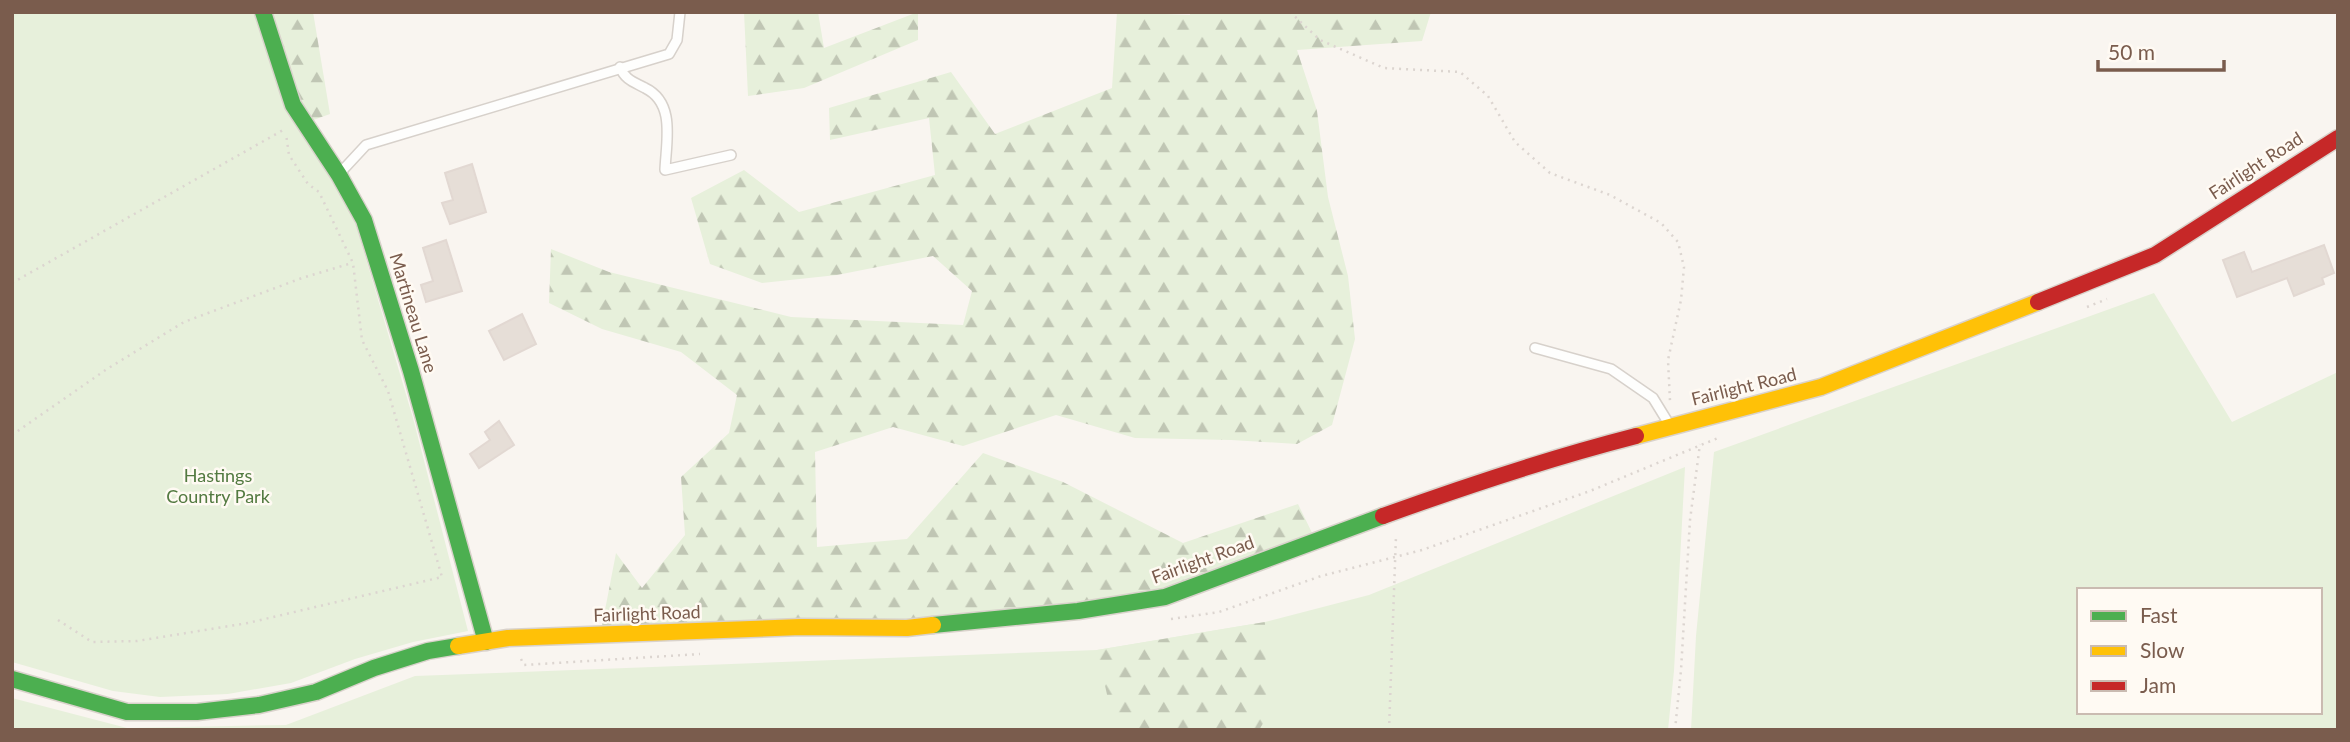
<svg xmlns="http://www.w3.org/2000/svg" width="2350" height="742" font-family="Lato,sans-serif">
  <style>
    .green { fill: #e7f0db; fill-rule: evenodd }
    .forest { fill: url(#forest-firs) }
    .building { fill: #e6ded7; stroke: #e2d8d2; stroke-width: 2 }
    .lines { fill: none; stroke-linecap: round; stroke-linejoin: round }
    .lane-casing { stroke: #d7d1cb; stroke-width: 12 }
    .fast-casing { stroke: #d9d2cb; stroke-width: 19 }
    .slow-casing { stroke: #d9d2cb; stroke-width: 19 }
    .jam-casing { stroke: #d9d2cb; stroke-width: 19 }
    .path { stroke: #dcd5d0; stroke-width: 2.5; stroke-dasharray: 2 5; stroke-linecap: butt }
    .lane { stroke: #fefefd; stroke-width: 9 }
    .fast { stroke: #4caf50; stroke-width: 16 }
    .slow { stroke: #ffc107; stroke-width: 16 }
    .jam { stroke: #c62828; stroke-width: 16 }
    .labels { text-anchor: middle; stroke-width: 5; stroke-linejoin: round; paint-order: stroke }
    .street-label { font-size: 18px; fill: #7a5c4d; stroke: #fffaf3 }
    .park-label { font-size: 18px; fill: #537a41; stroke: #fffaf3 }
  </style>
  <defs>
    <pattern id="forest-firs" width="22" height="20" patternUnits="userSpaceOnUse" patternTransform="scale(1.75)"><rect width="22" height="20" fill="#e7f0db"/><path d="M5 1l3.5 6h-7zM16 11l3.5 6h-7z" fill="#c0c6b4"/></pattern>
  </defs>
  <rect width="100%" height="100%" fill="#f9f5f0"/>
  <!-- green -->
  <g class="green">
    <path d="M12,12H254L356,225L413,418L468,631L413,642L355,659L291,683L228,694L160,697L113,691L12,662Z"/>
    <path d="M2154,293L2232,422L2338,372V730H1691L1696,636L1714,452ZM2079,590H2320V712H2079Z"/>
    <path d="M1685,467L1674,671L1668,730H12V698L127,728L286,725L415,676L1097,650L1265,622L1369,595Z"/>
  </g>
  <!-- forest -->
  <g class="forest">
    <path d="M263,12H313L330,114L305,123Z"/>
    <path d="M744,12H818L824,48L918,12V40L804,88L748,96Z"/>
    <path d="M1117,12L1190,15V12H1431L1422,41L1297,50L1317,111L1328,197L1348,276L1355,339L1332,425L1297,444L1231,440L1135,438L1056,415L963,446L893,427L815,452L817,547L907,539L983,453L1063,482L1183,543L1298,504L1316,541L1165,597L907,628L600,636L616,553L642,588L685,535L681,477L729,433L737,395L681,352L602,329L549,303L551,249L609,272L791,317L963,325L972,291L933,256L837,275L762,283L710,264L691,198L744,170L799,212L935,175L929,118L830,140L829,108L951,72L995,134L1112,88Z"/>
    <path d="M1265,622L1267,717L1259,730H1115L1097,650Z"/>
  </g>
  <!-- building -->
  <g class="building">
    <path d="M472,164L486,212L450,224L442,203L453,200L445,173Z"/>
    <path d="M446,240L462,291L426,302L421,285L433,281L423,248Z"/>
    <path d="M2324,245L2334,273L2322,278L2324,284L2294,296L2287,278L2237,297L2223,260L2244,252L2252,272Z"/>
    <path d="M522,314L536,344L504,360L489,331Z"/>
    <path d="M499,421L514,445L479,468L470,454L490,440L485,432Z"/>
  </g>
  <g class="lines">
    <!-- lane casing -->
    <g class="lane-casing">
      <g id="lane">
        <path d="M620,67C625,80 634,82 645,88C676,103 666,142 665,170L731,155"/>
        <path d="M340,173L366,145L669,54L677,40L680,12"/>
        <path d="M1535,348L1611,369L1653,398L1669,424"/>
      </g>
    </g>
    <!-- fast casing -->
    <g class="fast-casing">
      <g id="fast">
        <path d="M263,12L293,105L339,175L364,220L411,371L486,642"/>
        <path d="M933,625L1078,611L1165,597L1383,516"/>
        <path d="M12,679L127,712H197L259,705L316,692L374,668L428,651L458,646"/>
      </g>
    </g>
    <!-- slow casing -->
    <g class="slow-casing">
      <g id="slow">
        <path d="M1636,436L1821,387L2038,302"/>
        <path d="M458,646L508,638L801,627L907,628L933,625"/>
      </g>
    </g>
    <!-- jam casing -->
    <g class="jam-casing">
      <g id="jam">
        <path d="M2038,302L2155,255L2338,138"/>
        <path d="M1383,516C1466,486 1550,458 1636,436"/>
      </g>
    </g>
    <!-- path -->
    <g class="path">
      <path d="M1290,12L1320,40L1384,68L1460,72L1488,96L1515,142L1550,173L1610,195L1661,223L1678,242L1684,267L1681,300L1668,360L1670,401"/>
      <path d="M12,283L285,129"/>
      <path d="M2087,307L2107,299"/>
      <path d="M12,435L107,369L184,322L302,278L352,263"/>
      <path d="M1171,619L1219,612L1321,576L1422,550L1590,491L1718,438"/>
      <path d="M58,620L92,642L137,641L248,623L442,577L388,391L362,340L353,263L319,192L308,184L289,155L286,134"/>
      <path d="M521,659L524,665L700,654"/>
      <path d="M1389,730L1396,536"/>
      <path d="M1675,730L1681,670L1690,520L1700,444"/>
    </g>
    <!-- lane -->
    <use href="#lane" class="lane"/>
    <!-- fast -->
    <use href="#fast" class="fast"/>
    <!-- slow -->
    <use href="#slow" class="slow"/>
    <!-- jam -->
    <use href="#jam" class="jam"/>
  </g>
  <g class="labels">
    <!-- street labels -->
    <g class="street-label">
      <text transform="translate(2256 166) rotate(-33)" y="6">Fairlight Road</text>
      <text transform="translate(413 313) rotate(73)" y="6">Martineau Lane</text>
      <text transform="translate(1744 387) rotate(-14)" y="6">Fairlight Road</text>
      <text transform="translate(1203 560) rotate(-20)" y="6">Fairlight Road</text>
      <text transform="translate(647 614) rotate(-2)" y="6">Fairlight Road</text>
    </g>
    <!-- park labels -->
    <g class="park-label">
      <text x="218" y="482">Hastings<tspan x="218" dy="21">Country Park</tspan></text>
    </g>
  </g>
  <!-- border -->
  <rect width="2350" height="742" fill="none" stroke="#7a5c4d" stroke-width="28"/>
  <!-- legend -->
  <rect x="2077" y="588" width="245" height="126" fill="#fffaf3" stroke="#cabbb1" stroke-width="2"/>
  <rect x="2091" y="611" width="35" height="10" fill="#4caf50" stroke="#cabbb1" stroke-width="2"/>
  <text x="2140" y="623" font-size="21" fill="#7a5c4d">Fast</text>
  <rect x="2091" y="646" width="35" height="10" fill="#ffc107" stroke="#cabbb1" stroke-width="2"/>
  <text x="2140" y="658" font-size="21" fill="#7a5c4d">Slow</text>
  <rect x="2091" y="681" width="35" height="10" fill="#c62828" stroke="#cabbb1" stroke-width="2"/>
  <text x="2140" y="693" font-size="21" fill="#7a5c4d">Jam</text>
  <!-- scale -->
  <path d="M2098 60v10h126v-10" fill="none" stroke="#7a5c4d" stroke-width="3.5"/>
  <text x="2108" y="60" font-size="21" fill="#7a5c4d" stroke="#fffaf3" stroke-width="5" paint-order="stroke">50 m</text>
</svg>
